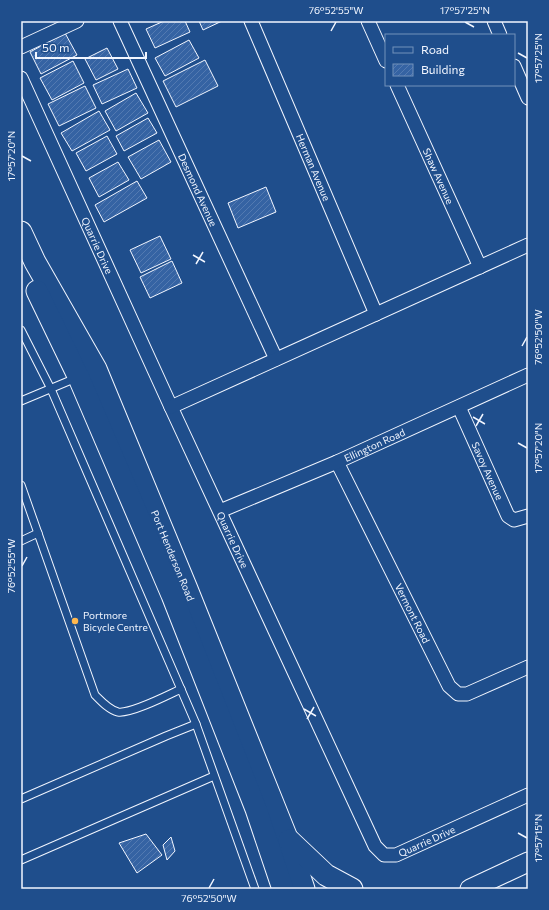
<svg xmlns="http://www.w3.org/2000/svg" width="549" height="910" font-family="Commissioner,sans-serif">
  <style>
    .building { fill: url(#building-hatch); stroke: #f2f6ff }
    .lines { fill: none; stroke-linecap: round; stroke-linejoin: round }
    .service-casing { stroke: #f2f6ff; stroke-width: 9 }
    .minor-casing { stroke: #f2f6ff; stroke-width: 15 }
    .secondary-casing { stroke: #f2f6ff; stroke-width: 21 }
    .primary-casing { stroke: #f2f6ff; stroke-width: 23 }
    .service { stroke: #1f4e8c; stroke-width: 7 }
    .minor { stroke: #1f4e8c; stroke-width: 13 }
    .secondary { stroke: #1f4e8c; stroke-width: 19 }
    .primary { stroke: #1f4e8c; stroke-width: 21 }
    .ticks { fill: none; stroke: #f2f6ff; stroke-width: 1.5 }
    .poi-dot { fill: #ffb74d; stroke: #1f4e8c; stroke-width: 1.5 }
    .labels { text-anchor: middle; stroke-width: 3; stroke-linejoin: round; paint-order: stroke }
    .street-label { font-size: 10px; fill: #f2f6ff; stroke: #1f4e8c }
    .poi-label { font-size: 10px; fill: #f2f6ff; stroke: #1f4e8c; text-anchor: start }
    .neatline { fill: none; stroke: #f2f6ff; stroke-width: 1.5 }
    .ticks-label { font-size: 10px; text-anchor: middle; fill: #f2f6ff }
  </style>
  <defs>
    <pattern id="building-hatch" width="6" height="6" patternUnits="userSpaceOnUse"><rect width="6" height="6" fill="#3563a3"/><path d="M-1 1l2-2M0 6l6-6M5 7l2-2" fill="none" stroke="#537ab1"/></pattern>
  </defs>
  <rect width="100%" height="100%" fill="#1f4e8c"/>
  <!-- building -->
  <g class="building">
    <path d="M164,21H185L190,32L155,48L146,29Z"/>
    <path d="M199,21H222L203,30Z"/>
    <path d="M65,33L77,55L41,74L30,52Z"/>
    <path d="M189,40L199,58L165,76L155,58Z"/>
    <path d="M107,48L118,69L96,80L85,59Z"/>
    <path d="M205,60L218,86L176,107L163,81Z"/>
    <path d="M73,61L84,83L52,100L40,78Z"/>
    <path d="M128,69L137,88L102,104L93,85Z"/>
    <path d="M85,86L96,108L59,126L48,104Z"/>
    <path d="M136,93L148,113L116,131L105,111Z"/>
    <path d="M99,111L110,130L72,151L61,133Z"/>
    <path d="M148,118L157,133L124,151L116,136Z"/>
    <path d="M107,136L117,154L86,171L76,153Z"/>
    <path d="M159,140L171,162L141,179L128,157Z"/>
    <path d="M118,162L129,180L99,197L89,178Z"/>
    <path d="M137,181L147,198L104,222L95,205Z"/>
    <path d="M266,187L276,212L238,228L228,203Z"/>
    <path d="M160,236L171,259L141,273L130,250Z"/>
    <path d="M172,261L182,283L150,298L140,277Z"/>
    <path d="M146,834L162,855L137,873L119,843Z"/>
    <path d="M171,837L175,851L167,860L163,845Z"/>
  </g>
  <g class="lines">
    <!-- service casing -->
    <g class="service-casing">
      <g id="service">
        <path d="M21,330L51,389L196,724L255,889"/>
        <path d="M21,401L76,378"/>
        <path d="M21,485L95,695C101,701 109,710 118,712C131,714 168,695 181,689"/>
        <path d="M21,541L38,533"/>
        <path d="M21,799L166,736L196,724"/>
        <path d="M21,860L214,776"/>
      </g>
    </g>
    <!-- minor casing -->
    <g class="minor-casing">
      <g id="minor">
        <path id="s1" d="M120,21L276,359"/>
        <path id="s2" d="M251,21L376,314"/>
        <path d="M368,21L386,61"/>
        <path d="M494,21L500,35"/>
        <path d="M21,47L77,21"/>
        <path d="M514,66L528,98"/>
        <path id="s3" d="M21,78L171,407L375,846L384,855H396L528,795"/>
        <path id="s4" d="M397,85L480,267"/>
        <path d="M171,407L528,245"/>
        <path id="s5" d="M459,407L508,516L514,520L528,516"/>
        <path id="s6" d="M337,462L449,686L458,694H467L528,667"/>
        <path id="s7" d="M220,511L337,462L528,375"/>
      </g>
    </g>
    <!-- secondary casing -->
    <g class="secondary-casing">
      <path id="secondary" d="M470,889L528,862"/>
    </g>
    <!-- primary casing -->
    <g class="primary-casing">
      <g id="primary">
        <path id="s8" d="M21,232L35,262L96,369L187,589L287,838L304,889"/>
        <path d="M37,291L79,378L172,595L256,809L283,889"/>
        <path d="M289,840L326,875L352,889"/>
      </g>
    </g>
    <!-- service -->
    <use href="#service" class="service"/>
    <!-- minor -->
    <use href="#minor" class="minor"/>
    <!-- secondary -->
    <use href="#secondary" class="secondary"/>
    <!-- primary -->
    <use href="#primary" class="primary"/>
  </g>
  <!-- ticks -->
  <path class="ticks" d="M465,22L474,27M331,31L336,22M518,53L527,58M22,156L31,161M193,255L205,262M196,264L203,252M522,346L527,337M473,417L485,424M476,426L483,414M518,443L527,448M22,566L27,557M304,709L316,716M307,719L314,707M518,833L527,838M209,888L214,879"/>
  <!-- markers -->
  <circle class="poi-dot" cx="75" cy="621" r="4"/>
  <g class="labels">
    <!-- street labels -->
    <g class="street-label">
      <text dy="4" stroke="none"><textPath href="#s2" startOffset="159">Herman Avenue</textPath></text>
      <text dy="4" stroke="none"><textPath href="#s4" startOffset="100">Shaw Avenue</textPath></text>
      <text dy="4" stroke="none"><textPath href="#s1" startOffset="186">Desmond Avenue</textPath></text>
      <text dy="4" stroke="none"><textPath href="#s3" startOffset="184">Quarrie Drive</textPath></text>
      <text dy="4" stroke="none"><textPath href="#s7" startOffset="168">Ellington Road</textPath></text>
      <text dy="4" stroke="none"><textPath href="#s5" startOffset="70">Savoy Avenue</textPath></text>
      <text dy="4" stroke="none"><textPath href="#s3" startOffset="508">Quarrie Drive</textPath></text>
      <text dy="4" stroke="none"><textPath href="#s8" startOffset="358">Port Henderson Road</textPath></text>
      <text dy="4" stroke="none"><textPath href="#s6" startOffset="169">Vermont Road</textPath></text>
      <text dy="4" stroke="none"><textPath href="#s3" startOffset="904">Quarrie Drive</textPath></text>
    </g>
    <!-- poi labels -->
    <g class="poi-label">
      <text x="83" y="619">Portmore<tspan x="83" dy="12">Bicycle Centre</tspan></text>
    </g>
  </g>
  <!-- border -->
  <rect width="549" height="910" fill="none" stroke="#1f4e8c" stroke-width="44"/>
  <!-- legend -->
  <rect x="385" y="34" width="130" height="52" fill="#1f4e8c" stroke="#7391ba"/>
  <rect x="393" y="47" width="20" height="6" fill="#1f4e8c" stroke="#7391ba"/>
  <text x="421" y="54" font-size="12" fill="#f2f6ff">Road</text>
  <rect x="393" y="64" width="20" height="12" fill="url(#building-hatch)" stroke="#7391ba"/>
  <text x="421" y="74" font-size="12" fill="#f2f6ff">Building</text>
  <!-- scale -->
  <path d="M36 52v6h110v-6" fill="none" stroke="#f2f6ff" stroke-width="2"/>
  <text x="42" y="52" font-size="12" fill="#f2f6ff" stroke="#1f4e8c" stroke-width="3" paint-order="stroke">50 m</text>
  <rect x="22" y="22" width="505" height="866" class="neatline"/>
  <g class="ticks-label">
    <text x="336" y="14">76°52'55"W</text>
    <text x="465" y="14">17°57'25"N</text>
    <text transform="translate(538 58) rotate(-90)" y="4">17°57'25"N</text>
    <text transform="translate(11 156) rotate(-90)" y="4">17°57'20"N</text>
    <text transform="translate(538 337) rotate(-90)" y="4">76°52'50"W</text>
    <text transform="translate(538 448) rotate(-90)" y="4">17°57'20"N</text>
    <text transform="translate(11 566) rotate(-90)" y="4">76°52'55"W</text>
    <text transform="translate(538 838) rotate(-90)" y="4">17°57'15"N</text>
    <text x="209" y="902">76°52'50"W</text>
  </g>
</svg>
